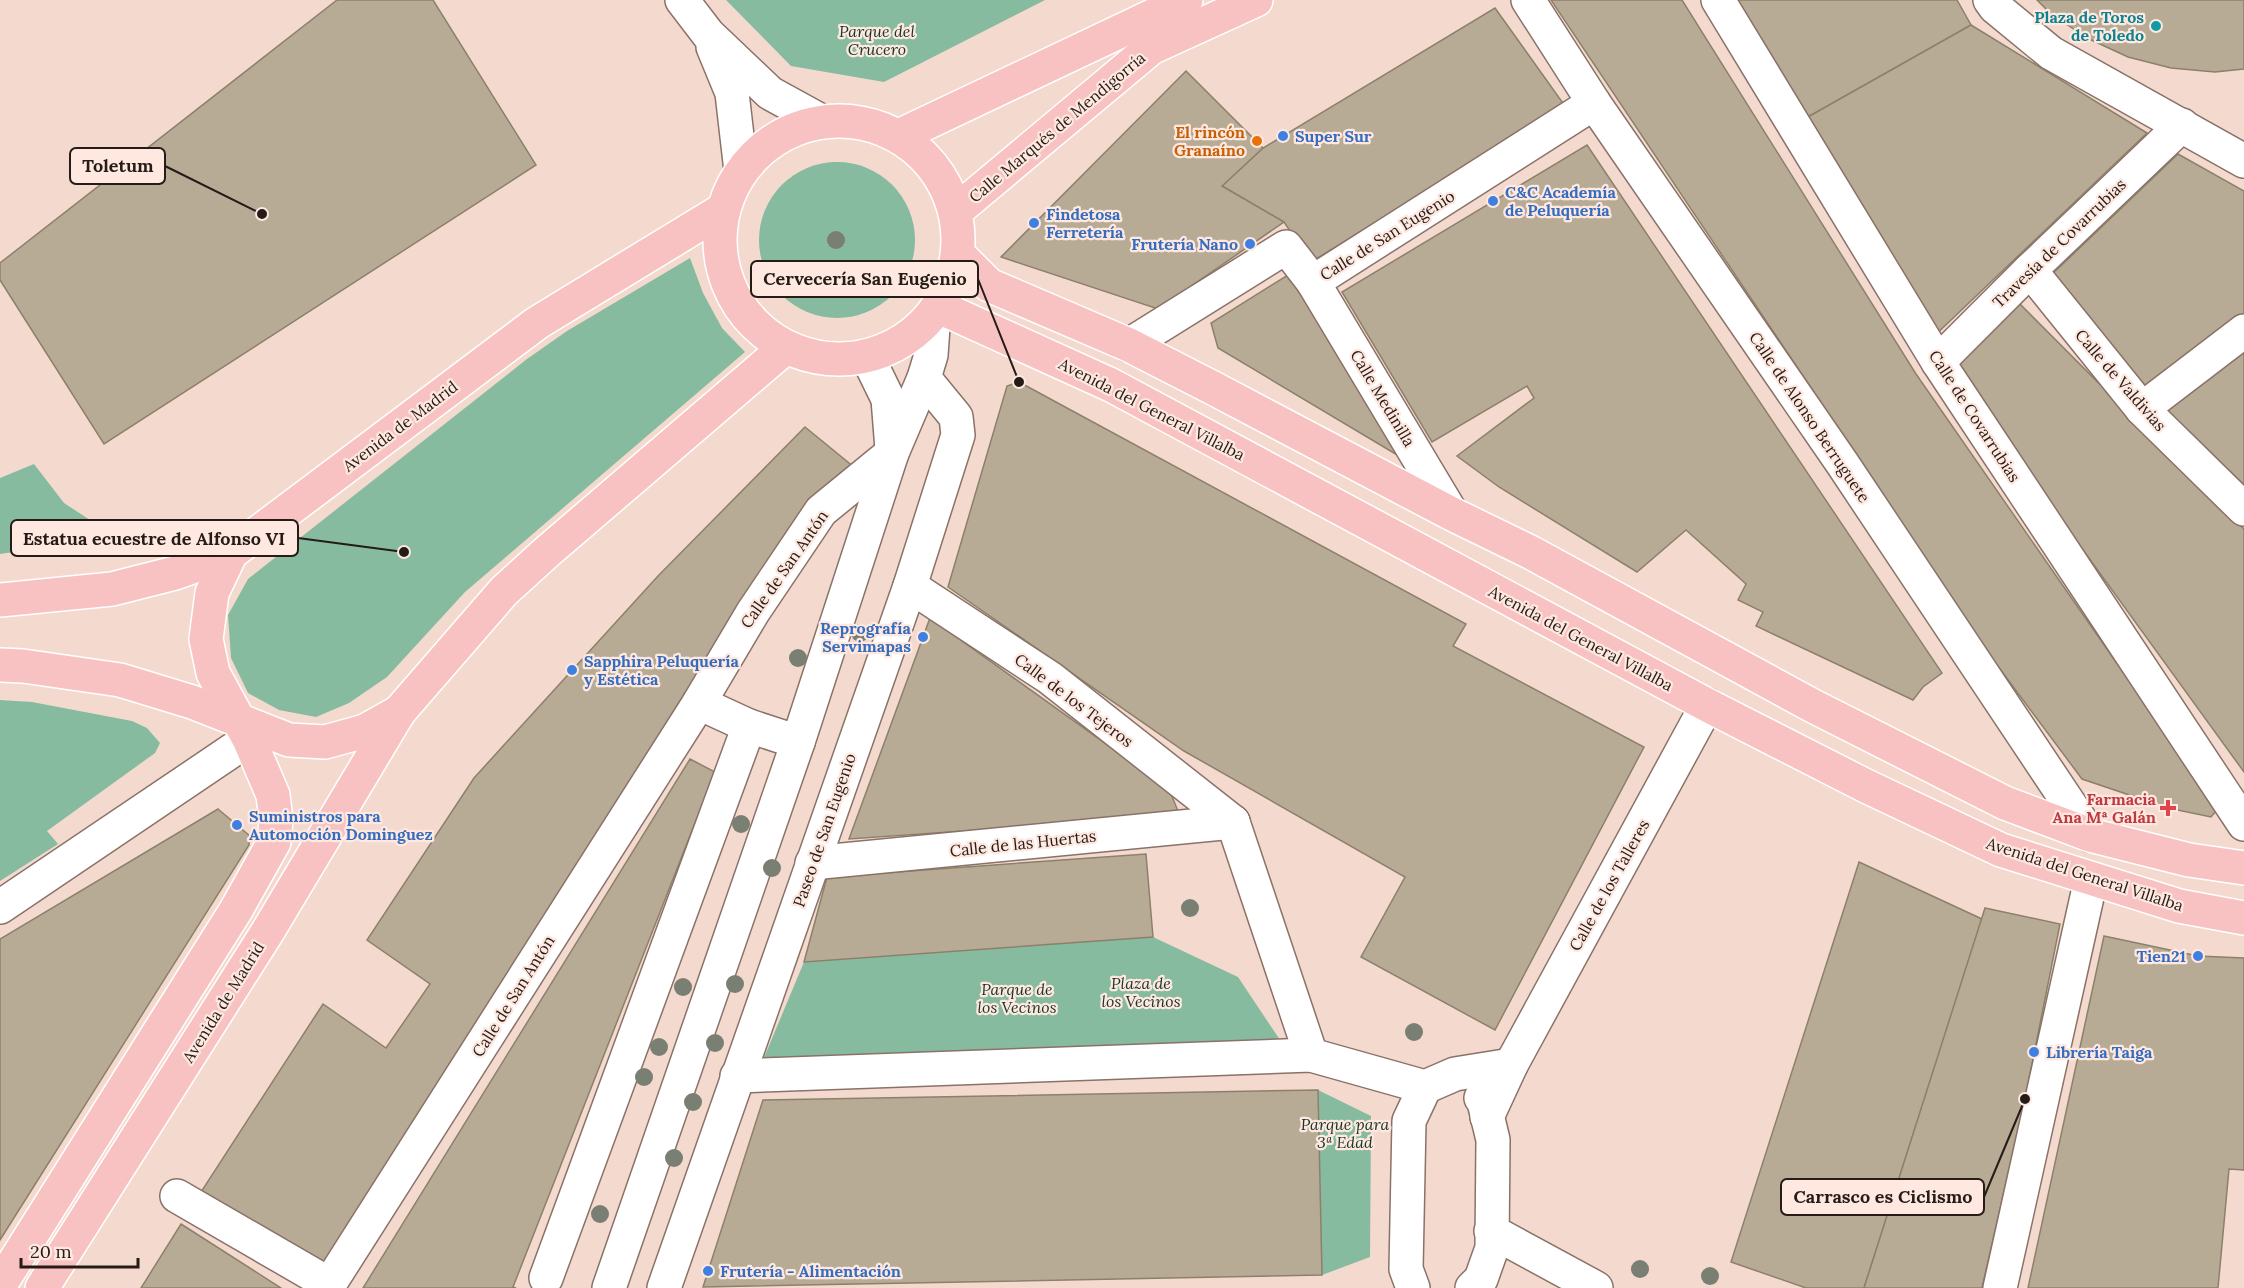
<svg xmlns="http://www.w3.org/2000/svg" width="2244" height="1288" font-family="Lora,serif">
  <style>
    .green { fill: #86bba0 }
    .building { fill: #b8ab95; stroke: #8d806b; stroke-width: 1.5 }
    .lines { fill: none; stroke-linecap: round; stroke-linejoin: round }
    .minor-casing { stroke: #8a7268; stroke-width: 36 }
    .major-casing { stroke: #fff; stroke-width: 36 }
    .minor { stroke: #fff; stroke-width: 33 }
    .major { stroke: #f8c2c2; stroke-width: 33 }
    .tree { fill: #797f72 }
    .culture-dot { fill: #0f9aa8; stroke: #fee8df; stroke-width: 2 }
    .shop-dot { fill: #3f7fe0; stroke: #fee8df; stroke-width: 2 }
    .food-dot { fill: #e8710a; stroke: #fee8df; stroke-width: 2 }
    .health-dot { fill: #e0444e; stroke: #fee8df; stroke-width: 2 }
    .labels { text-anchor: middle; stroke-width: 4.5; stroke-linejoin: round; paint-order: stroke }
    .culture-label { font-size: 16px; font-weight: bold; fill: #0d838f; stroke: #fee8df; text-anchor: end }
    .park-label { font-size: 16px; font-style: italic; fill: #153526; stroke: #fee8df }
    .street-label { font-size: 16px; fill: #251b17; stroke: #fee8df }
    .food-label { font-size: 16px; font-weight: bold; fill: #c56008; stroke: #fee8df; text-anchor: end }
    .shop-label { font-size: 16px; font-weight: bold; fill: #366cbe; stroke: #fee8df; text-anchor: start }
    .health-label { font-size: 16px; font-weight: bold; fill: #be3a42; stroke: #fee8df; text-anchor: end }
    .leader { fill: none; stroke: #251b17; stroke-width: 2 }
    .callout-dot { fill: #251b17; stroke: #fee8df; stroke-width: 2 }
    .callout { fill: #fee8df; stroke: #251b17; stroke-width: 2 }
    .callout-label { font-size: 18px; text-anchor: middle; font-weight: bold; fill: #251b17 }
  </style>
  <rect width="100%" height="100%" fill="#f4dace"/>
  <!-- green -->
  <g class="green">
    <path d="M726,0H1045L884,82L791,66Z"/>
    <circle cx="837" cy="240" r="78"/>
    <path d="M690,258L703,293L722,328L745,352L465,592L387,677L349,703L316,717L279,710L248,693L231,658L228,615L248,579L527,359L567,331Z"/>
    <path d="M34,464L64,503L116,537L0,554V478Z"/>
    <path d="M0,700L32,702L132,721L147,728L160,743L155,753L47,831L58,844L0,881Z"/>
    <path d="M1153,937L1238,977L1282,1043L763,1060L804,962Z"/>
    <path d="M1318,1090L1371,1116L1370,1257L1322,1275Z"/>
  </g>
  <!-- building -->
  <g class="building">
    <path d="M337,0H433L536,165L104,444L0,280V263Z"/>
    <path d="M1551,0H1682L1916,374L2218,809L2211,817L2168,808L2082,779L1994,661Z"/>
    <path d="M1729,0H1957L1971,25L1799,122Z"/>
    <path d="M2037,0H2244V69L2215,72L2171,68L2128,57L2087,38L2050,13Z"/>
    <path d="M1495,8L1565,106L1311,262L1284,222L1222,186L1263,148Z"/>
    <path d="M1971,25L2147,133L1930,340L1799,122Z"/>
    <path d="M1186,71L1263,148L1222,186L1284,222L1158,309L1001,257Z"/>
    <path d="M1587,145L1942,673L1923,687L1913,700L1756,626L1763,612L1738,600L1746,584L1686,530L1637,572L1499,487L1457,456L1534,398L1527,386L1432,442L1342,292Z"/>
    <path d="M2178,154L2244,191V314L2143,392L2046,280Z"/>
    <path d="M1288,275L1409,462L1218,348L1211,323Z"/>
    <path d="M2016,300L2244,529V772L1949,365Z"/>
    <path d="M2244,348V491L2162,413Z"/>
    <path d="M1019,382L1466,624L1453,646L1644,747L1495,1030L1361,957L1405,877L1184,751L948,587L1007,386Z"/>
    <path d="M805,427L855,468L320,1277L201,1192L323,1004L386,1048L430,984L367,940L474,778L658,576Z"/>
    <path d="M930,618L1169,789L1180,816L849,839Z"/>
    <path d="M690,759L715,772L513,1287L516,1288H363Z"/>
    <path d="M218,809L250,836L249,845L0,1240V939Z"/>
    <path d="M1146,854L1153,937L804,962L827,877Z"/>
    <path d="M1859,862L1982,919L1864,1288H1806L1731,1262Z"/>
    <path d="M1985,908L2060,924L2025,1099L1982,1288H1864Z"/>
    <path d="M2104,936L2198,956L2244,958V1170L2229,1169L2218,1288H2028Z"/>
    <path d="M1318,1090L1322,1275L703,1287L763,1100Z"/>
    <path d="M181,1224L281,1288H141Z"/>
  </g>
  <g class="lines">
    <!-- minor casing -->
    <g class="minor-casing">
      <g id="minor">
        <path d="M682,0L708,34L770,93L821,121"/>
        <path d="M1528,0L1594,103L1842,463L2090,835"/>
        <path d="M1718,0L1938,362L2244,824"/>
        <path d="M1990,0L1995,7L2051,53L2244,161"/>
        <path d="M713,47L732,93L741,171"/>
        <path d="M2030,270L2142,409L2244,509"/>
        <path d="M1313,282L1594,103"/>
        <path d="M1129,345L1286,247L1313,282L1452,514"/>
        <path d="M867,356L888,399L892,449"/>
        <path d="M1938,362L2030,270L2182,125"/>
        <path d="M2142,409L2244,331"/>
        <path d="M910,586L1050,678L1233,822"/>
        <path d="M699,703L749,726L798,742"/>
        <path d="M1233,822L1311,1055"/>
        <path d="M812,863L1233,822"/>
        <path d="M0,907L249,739"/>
        <path d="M737,1076L1311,1055L1425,1087L1455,1074L1511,1065"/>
        <path d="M1487,1117L1511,1065L1707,705"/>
        <path d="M177,1196L329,1284"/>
        <path d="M1491,1231L1596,1288"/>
        <path d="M546,1278L749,726"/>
        <path d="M327,1288L699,703L753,612L821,511L892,453"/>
        <path d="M609,1288L798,742L892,453L924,378L931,355L934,313"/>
        <path d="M664,1288L910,586L958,435L956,417L924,378"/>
        <path d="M1413,1288L1406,1269L1409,1121L1425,1087"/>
        <path d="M1472,1288L1481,1279L1492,1248L1493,1140L1484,1102L1481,1098"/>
        <path d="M2000,1288L2091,879"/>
      </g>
    </g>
    <!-- major casing -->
    <g class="major-casing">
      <g id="major">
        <circle cx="839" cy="240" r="119"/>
        <path d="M899,136L1186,0"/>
        <path d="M956,211L1151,48L1256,0"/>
        <path d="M958,254L989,285L1129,345L1213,388L1452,514L1530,552L1813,706L2005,803L2090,835L2189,860L2244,868"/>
        <path d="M939,307L1111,385L1707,705L1866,786L2001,850L2179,906L2244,918"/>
        <path d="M0,600L112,589L175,573L231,553"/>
        <path d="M0,665L23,666L120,680L192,702L289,740L325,742L365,731L399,712"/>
        <path d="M0,1285L236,910L274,842L276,820L273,795L249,739L213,673L206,639L212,593L231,553L537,323L724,209"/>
        <path d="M42,1288L268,931L399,712L504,591L548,551L786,347"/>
      </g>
    </g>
    <!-- minor -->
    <use href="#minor" class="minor"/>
    <!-- major -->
    <use href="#major" class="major"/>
  </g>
  <!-- trees -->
  <g class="tree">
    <circle cx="836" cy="240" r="9"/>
    <circle cx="860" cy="633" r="9"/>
    <circle cx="798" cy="658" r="9"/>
    <circle cx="741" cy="824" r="9"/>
    <circle cx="772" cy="868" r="9"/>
    <circle cx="1190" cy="908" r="9"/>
    <circle cx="735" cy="984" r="9"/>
    <circle cx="683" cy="987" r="9"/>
    <circle cx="1414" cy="1032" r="9"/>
    <circle cx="715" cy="1043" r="9"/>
    <circle cx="659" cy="1047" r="9"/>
    <circle cx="644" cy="1077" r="9"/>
    <circle cx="693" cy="1102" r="9"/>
    <circle cx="674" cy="1158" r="9"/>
    <circle cx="600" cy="1214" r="9"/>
    <circle cx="1640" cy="1269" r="9"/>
    <circle cx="1710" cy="1276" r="9"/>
  </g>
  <!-- markers -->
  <circle class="culture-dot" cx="2156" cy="26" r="6"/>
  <g class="shop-dot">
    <circle cx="1283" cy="136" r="6"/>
    <circle cx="1493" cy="201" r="6"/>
    <circle cx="1034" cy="223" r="6"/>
    <circle cx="1250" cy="244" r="6"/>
    <circle cx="923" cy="637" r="6"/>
    <circle cx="572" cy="670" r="6"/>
    <circle cx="237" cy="825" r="6"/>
    <circle cx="2198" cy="956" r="6"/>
    <circle cx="2034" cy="1052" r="6"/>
    <circle cx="708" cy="1271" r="6"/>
  </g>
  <circle class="food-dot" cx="1257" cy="141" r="6"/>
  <path class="health-dot" d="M2165 799h6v6h6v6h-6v6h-6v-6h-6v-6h6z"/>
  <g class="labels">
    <!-- culture labels -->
    <g class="culture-label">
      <text x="2144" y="23">Plaza de Toros<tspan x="2144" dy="18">de Toledo</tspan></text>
    </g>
    <!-- park labels -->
    <g class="park-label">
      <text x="877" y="37">Parque del<tspan x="877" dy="18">Crucero</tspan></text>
      <text x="1141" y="989">Plaza de<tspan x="1141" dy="18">los Vecinos</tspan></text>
      <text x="1017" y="995">Parque de<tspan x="1017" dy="18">los Vecinos</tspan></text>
      <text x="1345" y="1130">Parque para<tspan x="1345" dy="18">3ª Edad</tspan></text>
    </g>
    <!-- street labels -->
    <g class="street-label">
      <text transform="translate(1057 127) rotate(-40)" y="6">Calle Marqués de Mendigorría</text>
      <text transform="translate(1387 235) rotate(-32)" y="6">Calle de San Eugenio</text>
      <text transform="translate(2059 243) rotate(-44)" y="6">Travesía de Covarrubias</text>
      <text transform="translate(2121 380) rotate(49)" y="6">Calle de Valdivias</text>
      <text transform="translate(1383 398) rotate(59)" y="6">Calle Medinilla</text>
      <text transform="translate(1152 409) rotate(27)" y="6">Avenida del General Villalba</text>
      <text transform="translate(1975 416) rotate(57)" y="6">Calle de Covarrubias</text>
      <text transform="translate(1810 417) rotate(56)" y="6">Calle de Alonso Berruguete</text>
      <text transform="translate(400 426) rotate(-37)" y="6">Avenida de Madrid</text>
      <text transform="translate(784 569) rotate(-55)" y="6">Calle de San Antón</text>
      <text transform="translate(1581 638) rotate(28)" y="6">Avenida del General Villalba</text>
      <text transform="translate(1074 700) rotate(37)" y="6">Calle de los Tejeros</text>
      <text transform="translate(824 830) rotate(-71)" y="6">Paseo de San Eugenio</text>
      <text transform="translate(1023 843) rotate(-6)" y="6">Calle de las Huertas</text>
      <text transform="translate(2085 874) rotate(18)" y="6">Avenida del General Villalba</text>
      <text transform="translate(1609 885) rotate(-61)" y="6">Calle de los Talleres</text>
      <text transform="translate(513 996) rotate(-58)" y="6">Calle de San Antón</text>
      <text transform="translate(223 1002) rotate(-58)" y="6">Avenida de Madrid</text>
    </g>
    <!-- food labels -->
    <g class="food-label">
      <text x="1245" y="138">El rincón<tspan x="1245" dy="18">Granaíno</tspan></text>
    </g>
    <!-- shop labels -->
    <g class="shop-label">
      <text x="1295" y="142">Super Sur</text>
      <text x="1505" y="198">C&amp;C Academía<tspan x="1505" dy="18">de Peluquería</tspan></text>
      <text x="1046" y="220">Findetosa<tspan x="1046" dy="18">Ferretería</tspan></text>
      <text x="1238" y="250" text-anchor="end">Frutería Nano</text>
      <text x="911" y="634" text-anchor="end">Reprografía<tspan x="911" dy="18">Servimapas</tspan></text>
      <text x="584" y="667">Sapphira Peluquería<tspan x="584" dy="18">y Estética</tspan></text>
      <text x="249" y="822">Suministros para<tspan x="249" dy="18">Automoción Dominguez</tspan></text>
      <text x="2186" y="962" text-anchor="end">Tien21</text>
      <text x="2046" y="1058">Librería Taiga</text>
      <text x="720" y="1277">Frutería - Alimentación</text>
    </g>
    <!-- health labels -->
    <g class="health-label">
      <text x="2156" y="805">Farmacia<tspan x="2156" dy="18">Ana Mª Galán</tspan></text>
    </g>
  </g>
  <!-- callouts -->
  <path class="leader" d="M262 214L165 166M1019 382L978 279M404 552L298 538M2025 1099L1984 1197"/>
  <g class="callout-dot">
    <circle cx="262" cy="214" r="6"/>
    <circle cx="1019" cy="382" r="6"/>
    <circle cx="404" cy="552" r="6"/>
    <circle cx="2025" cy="1099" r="6"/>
  </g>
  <g class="callout">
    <rect x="70" y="148" width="95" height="36" rx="6"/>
    <rect x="751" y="261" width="227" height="36" rx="6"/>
    <rect x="11" y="520" width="287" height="36" rx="6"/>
    <rect x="1781" y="1179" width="203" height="36" rx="6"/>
  </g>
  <g class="callout-label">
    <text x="118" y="172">Toletum</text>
    <text x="865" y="285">Cervecería San Eugenio</text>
    <text x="154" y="545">Estatua ecuestre de Alfonso VI</text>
    <text x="1883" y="1203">Carrasco es Ciclismo</text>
  </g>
  <!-- scale -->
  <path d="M21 1258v9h117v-9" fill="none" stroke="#251b17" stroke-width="3"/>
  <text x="30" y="1258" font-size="18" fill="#251b17" stroke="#fee8df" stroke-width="4.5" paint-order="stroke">20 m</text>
</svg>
